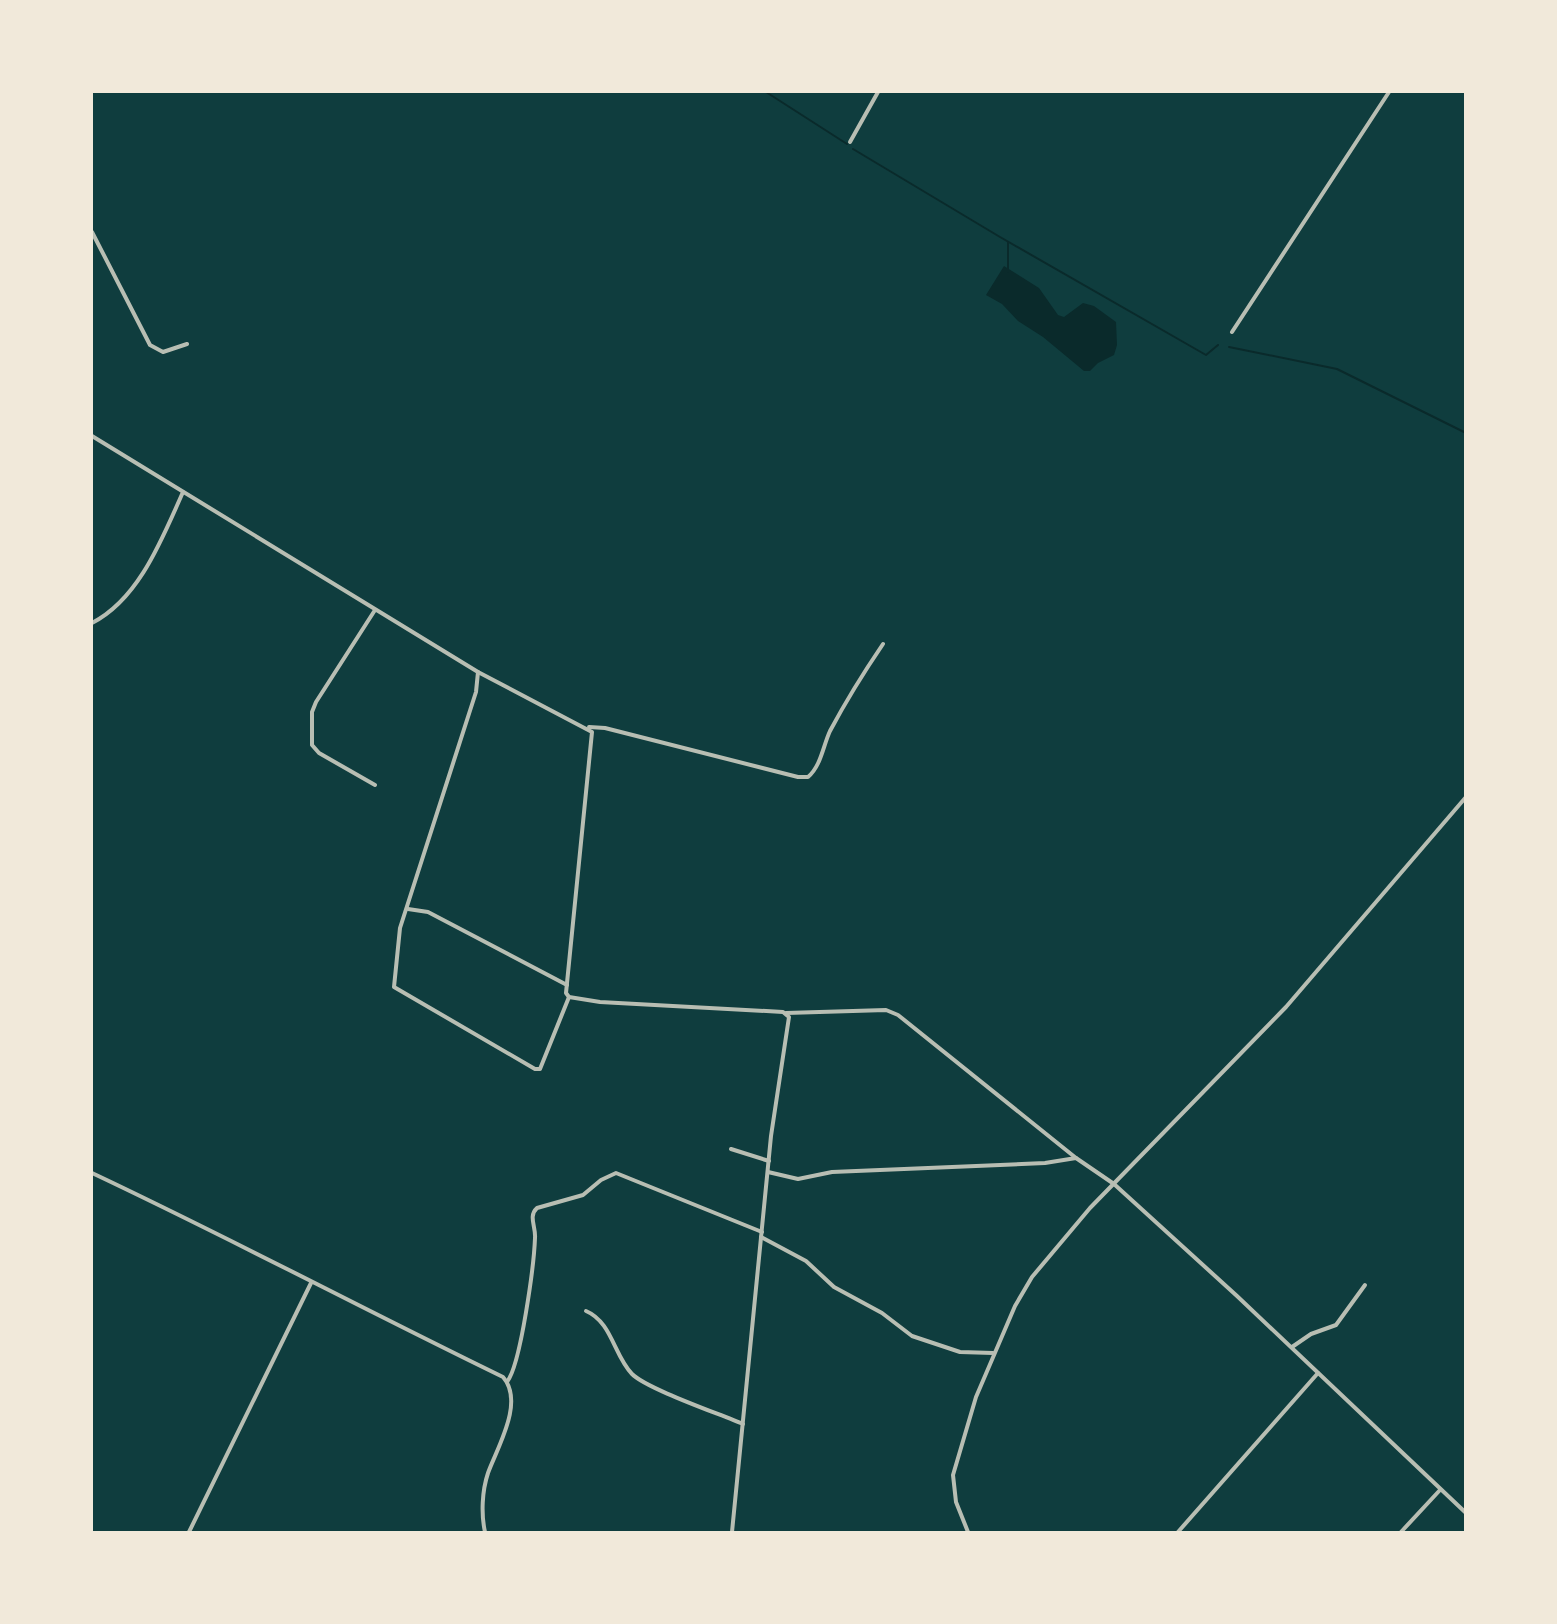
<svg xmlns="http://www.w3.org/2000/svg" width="1557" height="1624" font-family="Raleway,sans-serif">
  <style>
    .water { fill: #0a2a2b }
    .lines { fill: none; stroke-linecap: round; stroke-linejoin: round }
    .stream { stroke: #0a2a2b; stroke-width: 2 }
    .minor { stroke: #b8beb3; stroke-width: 4 }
  </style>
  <rect width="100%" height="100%" fill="#0f3d3e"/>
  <!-- water -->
  <path class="water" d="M1004,266L1039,288L1058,315L1064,317L1083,303L1094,306L1116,322L1117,345L1114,355L1098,363L1090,371H1084L1043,337L1018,321L1002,304L986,295Z"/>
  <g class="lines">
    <!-- stream -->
    <g class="stream">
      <path d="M766,92L847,144"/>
      <path d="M853,149L1000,237L1206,355L1218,345"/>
      <path d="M1008,272V242"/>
      <path d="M1229,347L1337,369L1466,433"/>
    </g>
    <!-- minor -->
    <g class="minor">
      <path d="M850,142L878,92"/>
      <path d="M92,232L150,345L163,352L187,344"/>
      <path d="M1232,332L1389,92"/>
      <path d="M92,436L478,672L592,732L566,993L569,997L600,1002L783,1012L789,1017L771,1136L732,1532"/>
      <path d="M375,610L316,702L312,712V745L319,753L375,785"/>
      <path d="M92,623C139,599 162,539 183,492"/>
      <path d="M478,672L476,692L400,928L394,987L535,1069H540L569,997"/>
      <path d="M589,727L605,728L798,777H808C821,766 823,746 830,731C846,701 864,672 883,644"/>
      <path d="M408,909L428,912L567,985"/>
      <path d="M786,1013L886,1010L898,1015L1076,1158"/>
      <path d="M731,1149L769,1161"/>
      <path d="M768,1172L798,1179L832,1172L1045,1163L1076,1158L1114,1184L1237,1296L1466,1513"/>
      <path d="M92,1173C230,1238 365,1310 503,1377C525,1402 497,1448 488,1473C482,1491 481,1514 485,1532"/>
      <path d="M761,1237L806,1261L834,1287L882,1313L912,1336L960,1352L993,1353"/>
      <path d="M586,1311C612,1322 614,1356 632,1374C647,1389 720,1414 743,1424"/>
      <path d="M1292,1347L1311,1334L1336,1325L1365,1285"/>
      <path d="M507,1382C521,1364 534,1264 535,1238C536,1227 528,1216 537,1208L583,1195L601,1180L616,1173L762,1232"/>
      <path d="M189,1532L311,1283"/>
      <path d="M968,1532L956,1502L953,1475L976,1397L1015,1306L1032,1277L1090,1208L1286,1007L1466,797"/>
      <path d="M1178,1532L1318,1373"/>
      <path d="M1401,1532L1440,1490"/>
    </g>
  </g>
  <!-- border -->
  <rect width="1557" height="1624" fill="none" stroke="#f1e9da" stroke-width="186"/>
</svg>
